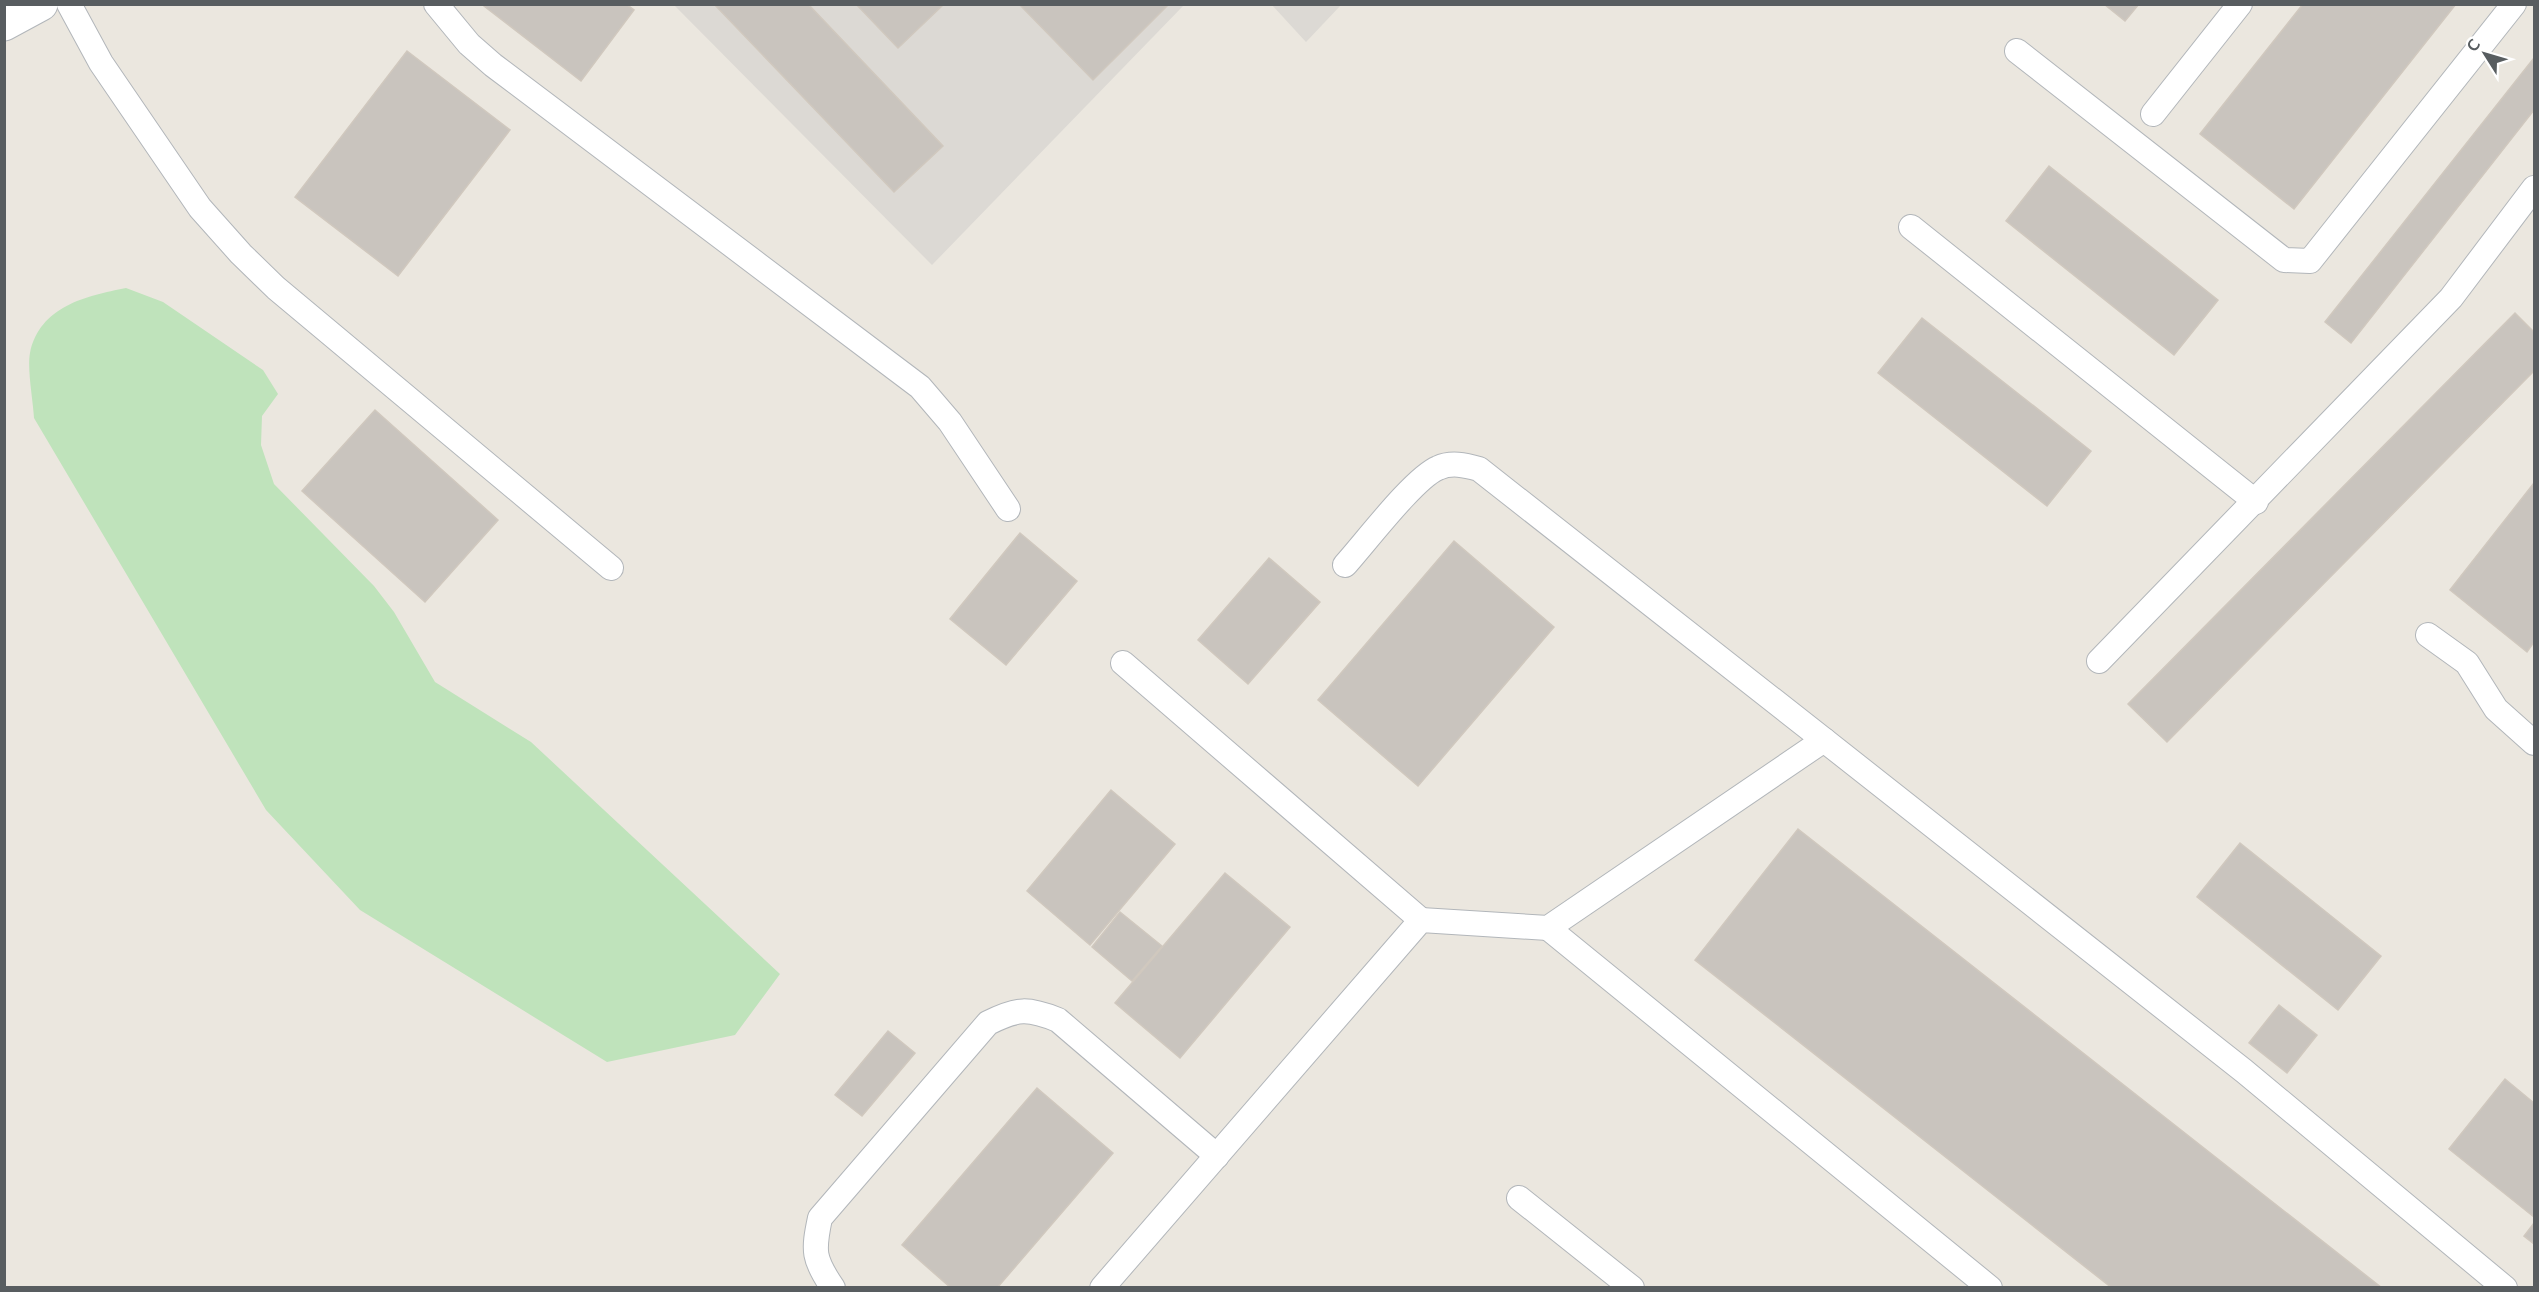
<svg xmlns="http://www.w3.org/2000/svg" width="2539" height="1292" font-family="'Nunito Sans',sans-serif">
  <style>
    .industrial { fill: #dcd9d4 }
    .green { fill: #bfe3bb }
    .building { fill: #c9c4be; stroke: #d0c8be; stroke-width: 1.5 }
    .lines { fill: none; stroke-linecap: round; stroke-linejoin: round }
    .service-casing { stroke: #b2b6ba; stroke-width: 26 }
    .minor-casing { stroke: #b2b6ba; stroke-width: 35 }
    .service { stroke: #fff; stroke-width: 24 }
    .minor { stroke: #fff; stroke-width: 33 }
  </style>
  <rect width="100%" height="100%" fill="#ebe7df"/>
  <!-- industrial -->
  <g class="industrial">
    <path d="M674,5H1184L932,265Z"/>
    <path d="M1272,5H1341L1306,42Z"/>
  </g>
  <!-- green -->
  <path class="green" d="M126,288L163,302L263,370L278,394L262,416L261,445L274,484L374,586L394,612L435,682L531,742L780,974L735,1035L607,1062L360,910L266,810L34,418C33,400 27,369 30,353C40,306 86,296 126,288Z"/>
  <!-- building -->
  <g class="building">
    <path d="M485,4H626L634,10L581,81L484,6Z"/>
    <path d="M714,4H808L943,146L894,192Z"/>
    <path d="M856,4H944L898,48Z"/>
    <path d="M1019,4H1169L1093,80Z"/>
    <path d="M2104,4H2139L2125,21Z"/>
    <path d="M2303,4H2456L2294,209L2200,134Z"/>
    <path d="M407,51L510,130L398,276L295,197Z"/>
    <path d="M2534,58V110L2351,343L2325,322Z"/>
    <path d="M2049,166L2218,300L2174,355L2006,221Z"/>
    <path d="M2515,313L2534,332V371L2167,742L2128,704Z"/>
    <path d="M1922,318L2091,451L2047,506L1878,373Z"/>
    <path d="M375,410L498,520L425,602L302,491Z"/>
    <path d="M2534,483V642L2527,652L2450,590Z"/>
    <path d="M1020,533L1077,581L1006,665L950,619Z"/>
    <path d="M1454,541L1554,627L1418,786L1318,700Z"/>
    <path d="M1269,558L1320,602L1248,684L1198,640Z"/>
    <path d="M1111,790L1175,844L1090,945L1027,891Z"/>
    <path d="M1798,829L2382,1288H2112L1695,960Z"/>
    <path d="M2240,843L2381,956L2338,1010L2197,897Z"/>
    <path d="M1225,873L1290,927L1180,1058L1115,1003Z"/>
    <path d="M1120,912L1162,946L1132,981L1092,947Z"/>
    <path d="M2279,1005L2317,1035L2287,1073L2249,1043Z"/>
    <path d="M888,1031L915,1053L862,1116L835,1095Z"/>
    <path d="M2505,1079L2534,1103V1217L2449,1149Z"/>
    <path d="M1037,1088L1113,1153L997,1288H951L902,1245Z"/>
    <path d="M2534,1223V1244L2524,1236Z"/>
  </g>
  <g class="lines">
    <!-- service casing -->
    <g class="service-casing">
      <g id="service">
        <path d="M69,4L101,63L200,208L241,254L276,288L611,568"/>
        <path d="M436,4L469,44L493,65L920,387L950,422L1008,509"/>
        <path d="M2017,51L2284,260L2310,261L2514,4"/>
        <path d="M2153,114L2240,4"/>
        <path d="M1911,227L2256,502"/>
        <path d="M1345,565C1365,543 1414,478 1438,468C1451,462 1465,465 1479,469L1824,740"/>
        <path d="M2428,635L2467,663L2496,709L2534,743"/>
        <path d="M2099,661L2451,298L2534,188"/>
        <path d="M1123,663L1421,920"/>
        <path d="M1548,928L1990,1288"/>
        <path d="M1519,1198L1632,1288"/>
        <path d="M833,1288C813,1259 813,1251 820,1218L988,1023C1018,1008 1028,1008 1058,1020L1217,1156"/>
        <path d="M1102,1288L1421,920L1548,928L1824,740L2244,1071L2505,1288"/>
      </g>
    </g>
    <!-- minor casing -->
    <g class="minor-casing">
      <path id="minor" d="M4,24L41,4"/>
    </g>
    <!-- service -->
    <use href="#service" class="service"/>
    <!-- minor -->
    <use href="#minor" class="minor"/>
  </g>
  <!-- border -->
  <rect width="2539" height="1292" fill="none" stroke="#585d60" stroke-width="12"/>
  <!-- north arrow -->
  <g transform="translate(2485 54) rotate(307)" stroke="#ffffff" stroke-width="4.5" paint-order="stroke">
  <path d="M0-4.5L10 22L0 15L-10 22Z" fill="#585d60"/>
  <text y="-9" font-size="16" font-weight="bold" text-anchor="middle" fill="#585d60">С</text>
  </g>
</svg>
